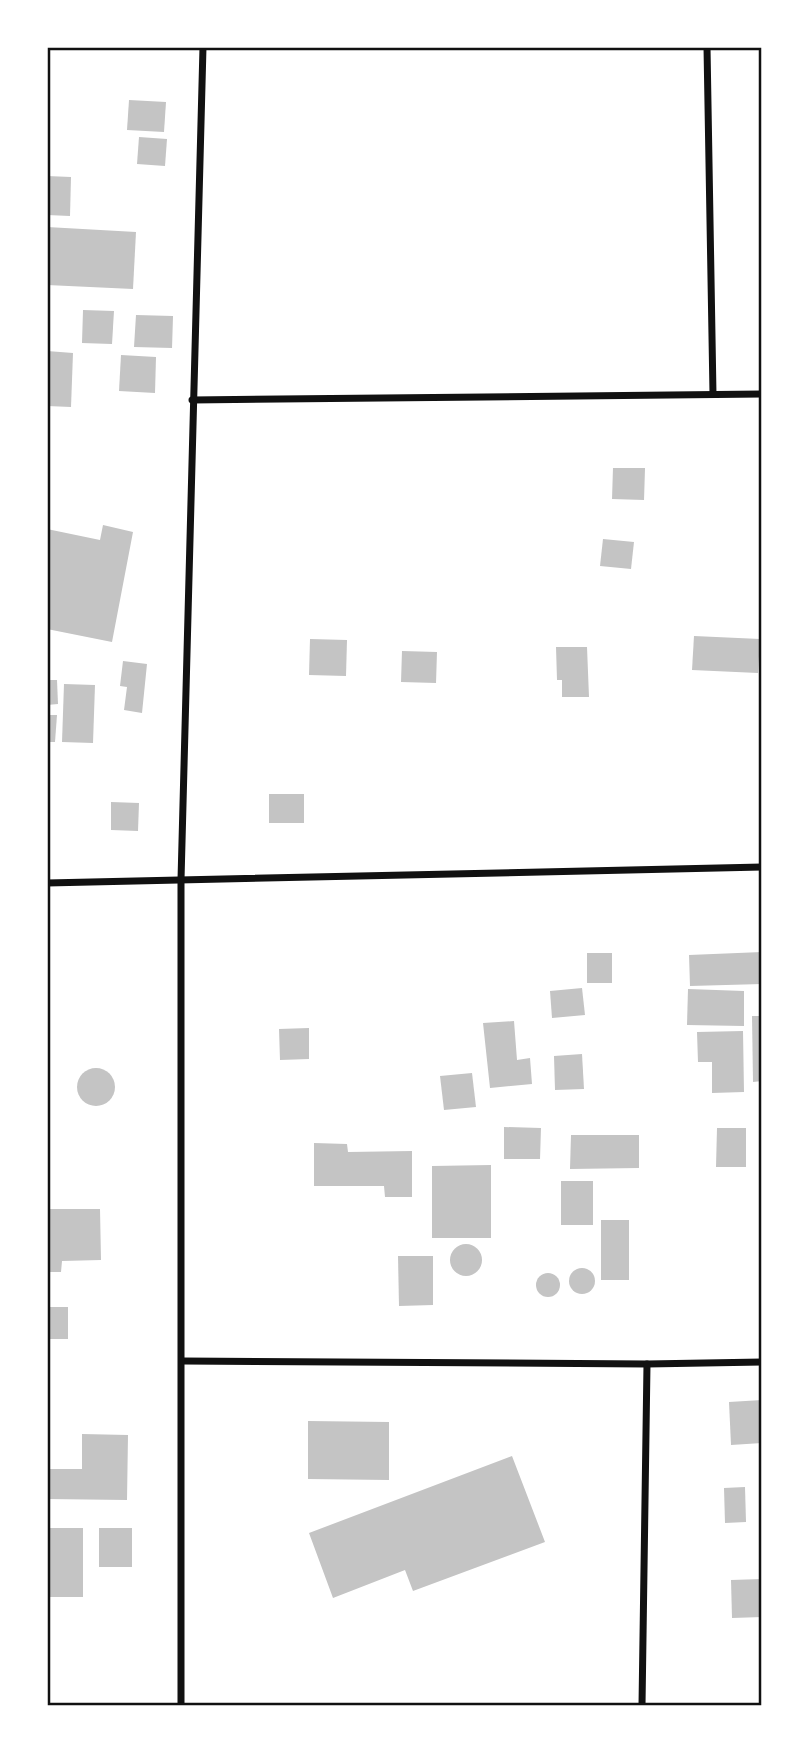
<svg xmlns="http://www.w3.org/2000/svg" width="809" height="1753" font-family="'Public Sans',sans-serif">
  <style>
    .building { fill: #c4c4c4 }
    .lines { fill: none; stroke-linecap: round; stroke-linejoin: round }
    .minor { stroke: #111; stroke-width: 7 }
    .neatline { fill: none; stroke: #111; stroke-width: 2.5 }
  </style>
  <rect width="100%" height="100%" fill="#fff"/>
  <!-- building -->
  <g class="building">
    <path d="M129,100L166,102L164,132L127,130Z"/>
    <path d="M139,137L167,139L165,166L137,164Z"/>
    <path d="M47,176L71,177L70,216L47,215Z"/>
    <path d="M47,227L136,232L133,289L47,285Z"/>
    <path d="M83,310L114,311L112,344L82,343Z"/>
    <path d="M136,315L173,316L172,348L134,347Z"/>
    <path d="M47,351L73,353L71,407L47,406Z"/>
    <path d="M121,355L156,357L155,393L119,391Z"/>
    <path d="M613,468H645L644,500L612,499Z"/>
    <path d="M103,525L133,532L112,642L47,629V529L100,540Z"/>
    <path d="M603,539L634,542L631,569L600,566Z"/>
    <path d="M694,636L760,639L758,673L692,670Z"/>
    <path d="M310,639L347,640L346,676L309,675Z"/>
    <path d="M556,647H587L589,697H562V680H557Z"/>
    <path d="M402,651L437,652L436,683L401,682Z"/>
    <path d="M123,661L147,664L142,713L124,710L127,687L120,686Z"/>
    <path d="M47,680H57L58,704L47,705Z"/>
    <path d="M64,684L95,685L93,743L62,742Z"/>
    <path d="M47,715H57L55,742H47Z"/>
    <rect x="269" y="794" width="35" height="29"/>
    <path d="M111,802L139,803L138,831L111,830Z"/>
    <path d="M762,952V984L690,986L689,955Z"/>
    <rect x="587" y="953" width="25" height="30"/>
    <path d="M582,988L585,1015L552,1018L550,991Z"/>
    <path d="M688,989L744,991V1026L687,1025Z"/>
    <path d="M752,1016H762V1081L753,1082Z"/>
    <path d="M514,1021L517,1060L530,1058L532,1084L490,1088L483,1023Z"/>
    <path d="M309,1028V1059L280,1060L279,1029Z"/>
    <path d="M743,1031L744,1092L712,1093V1062H698L697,1032Z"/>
    <path d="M582,1054L584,1089L555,1090L554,1056Z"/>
    <circle cx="96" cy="1087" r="19"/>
    <path d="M472,1073L476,1107L444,1110L440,1076Z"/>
    <path d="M504,1127L541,1128L540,1159H504Z"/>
    <path d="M717,1128H746V1167H716Z"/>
    <path d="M571,1135H639V1168L570,1169Z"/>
    <path d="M314,1143L347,1144L348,1152L412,1151V1197H385L384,1186H314Z"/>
    <path d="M491,1165V1238H432V1166Z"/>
    <rect x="561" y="1181" width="32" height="44"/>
    <path d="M47,1209H100L101,1260L62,1261L61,1272H47Z"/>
    <rect x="601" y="1220" width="28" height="60"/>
    <circle cx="466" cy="1260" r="16"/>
    <path d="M398,1256H433V1305L399,1306Z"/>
    <circle cx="582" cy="1281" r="13"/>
    <circle cx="548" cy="1285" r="12"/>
    <rect x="47" y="1307" width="21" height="32"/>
    <path d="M762,1400V1443L731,1445L729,1402Z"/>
    <path d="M308,1421L389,1422V1480L308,1479Z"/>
    <path d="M82,1434L128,1435L127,1500L47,1499V1469H82Z"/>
    <path d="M512,1456L545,1542L413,1591L405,1570L333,1598L309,1533Z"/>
    <path d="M745,1487L746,1522L725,1523L724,1488Z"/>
    <rect x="47" y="1528" width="36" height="69"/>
    <rect x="99" y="1528" width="33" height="39"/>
    <path d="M762,1579V1617L732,1618L731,1580Z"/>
  </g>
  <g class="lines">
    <!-- minor -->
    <g class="minor">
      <path d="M707,47L713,394"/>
      <path d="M192,400L762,394"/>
      <path d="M47,883L762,867"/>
      <path d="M183,1361L647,1364L762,1362"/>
      <path d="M181,1706V880L203,47"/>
      <path d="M642,1706L647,1364"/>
    </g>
  </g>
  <!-- border -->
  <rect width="809" height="1753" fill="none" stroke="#ffffff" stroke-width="98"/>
  <rect x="49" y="49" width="711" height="1655" class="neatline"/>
</svg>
